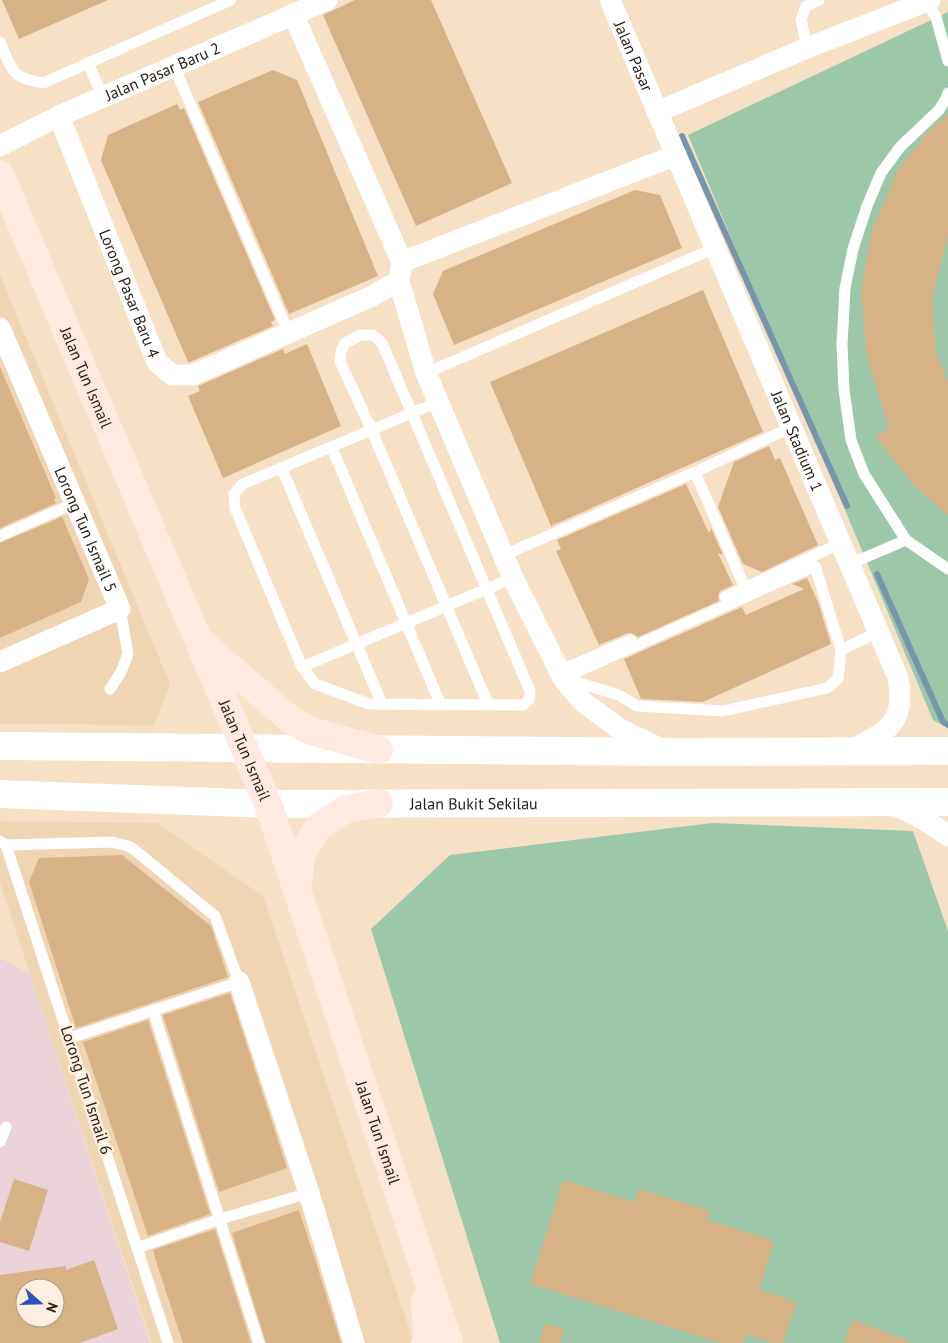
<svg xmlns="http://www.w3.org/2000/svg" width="948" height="1343" font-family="'PT Sans',sans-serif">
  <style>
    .built { fill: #f0d5b5 }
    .education { fill: #ecd2d9; fill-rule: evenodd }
    .green { fill: #9cc8a9 }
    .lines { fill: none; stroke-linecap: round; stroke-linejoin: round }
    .stream { stroke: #7795ad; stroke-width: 6 }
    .building { fill: #d6b286; fill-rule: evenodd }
    .service { stroke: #fff; stroke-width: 11 }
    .minor { stroke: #fff; stroke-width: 21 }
    .tertiary { stroke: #fff; stroke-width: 28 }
    .secondary { stroke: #ffeae2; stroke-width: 28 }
    .labels { text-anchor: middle; stroke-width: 5; stroke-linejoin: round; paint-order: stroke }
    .street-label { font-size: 16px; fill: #241d13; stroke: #fcefdf }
  </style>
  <rect width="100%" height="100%" fill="#f6e0c6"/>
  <!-- built -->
  <g class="built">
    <path d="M0,275L170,684L154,725L0,724Z"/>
    <path d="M0,821L157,823L263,896L414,1343H152L0,883Z"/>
  </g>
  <!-- education -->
  <path class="education" d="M0,958L30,974L150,1343H0ZM25,1288H55V1318H25Z"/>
  <!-- green -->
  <g class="green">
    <path d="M948,12V728L933,720L688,135Z"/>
    <path d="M712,823L913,831L948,931V1343H500L371,929L450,855Z"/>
  </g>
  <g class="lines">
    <!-- stream -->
    <g class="stream">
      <path d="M682,136L847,506"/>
      <path d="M877,574L943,722L948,725"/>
    </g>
  </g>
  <!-- building -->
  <g class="building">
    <path d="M2,0H108L19,39Z"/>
    <path d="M355,0H431L512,183L416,226L323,15Z"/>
    <path d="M273,70L297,80L378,276L289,314L198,102Z"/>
    <path d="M177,104L180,110L184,108L275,320L271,322L273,326L190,362H188L101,160L108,135Z"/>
    <path d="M948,114V236L932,299L936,352L948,383V515L914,486L875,436L889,429L867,357L861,289L872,230L898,170L927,133Z"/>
    <path d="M635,190L660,195L682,248L454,345L433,294L443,271Z"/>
    <path d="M703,290L763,432L551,526L490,382Z"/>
    <path d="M307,344L341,426L223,478L188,396L200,391L198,386L283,349L285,354Z"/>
    <path d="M0,367L56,498L54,499L56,503L0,528Z"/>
    <path d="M769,446L775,460L780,458L818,545L762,572L743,564L718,507L734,462Z"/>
    <path d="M686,484L709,533L711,528L723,555L718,553L733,585L719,592L718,597L719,601L638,637L632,633H628L599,645L556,551L561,549L557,540Z"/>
    <path d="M62,517L89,579L81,602L0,638V543Z"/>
    <path d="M807,578L818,602L831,644L703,702L641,699L624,659L742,607L746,615L804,589L792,584Z"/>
    <path d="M122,855L211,926L228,977L76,1028L29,882L39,858Z"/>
    <path d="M230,993L287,1168L219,1192L163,1015Z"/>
    <path d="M148,1020L210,1214L148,1236L83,1042Z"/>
    <path d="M14,1179L48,1190L29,1251L0,1242V1222Z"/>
    <path d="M563,1180L635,1202L639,1189L710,1211L707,1220L774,1241L759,1290L797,1302L783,1343H772L746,1334L743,1343H721L530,1284Z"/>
    <path d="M299,1210L317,1265L341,1343H266L232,1233Z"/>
    <path d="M215,1229L251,1343H183L155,1258L153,1250Z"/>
    <path d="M94,1260L118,1329L80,1343H0V1275L66,1266V1270ZM25,1288H55V1318H25Z"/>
    <path d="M853,1320L909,1341V1343H844Z"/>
    <path d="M545,1323L564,1329L560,1343H539Z"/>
  </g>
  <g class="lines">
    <!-- service -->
    <g class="service">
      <path d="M925,0L936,17L948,61"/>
      <path d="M0,42C12,70 11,78 43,83L231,0"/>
      <path d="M807,48L801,20L806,6L819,0"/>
      <path d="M88,63L103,97"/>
      <path d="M174,66L289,334"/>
      <path d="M948,93L946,99L939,110L900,147L881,173L867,206L853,249L845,288L842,345L844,390L851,440L864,474L906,540L948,569"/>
      <path d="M426,373L715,248"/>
      <path d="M438,402L243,484L234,494L235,508L302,667L513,578"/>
      <path d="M332,448L440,703"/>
      <path d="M282,469L382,704"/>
      <path d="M695,472L745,588"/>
      <path d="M0,536L75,503"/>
      <path d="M504,555L695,472L792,427"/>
      <path d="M850,564L906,540"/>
      <path d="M815,566L841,650L838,679L827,688L723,711L637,706L619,695L563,678Z"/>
      <path d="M725,597L841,543"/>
      <path d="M841,650L878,632"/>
      <path d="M302,667L315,684L369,704L523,705L529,700L530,691L382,343L373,335H361L345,343L341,351L340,361L372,431L488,704"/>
      <path d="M559,671L631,640"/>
      <path d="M110,689L121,672L128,654L120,609"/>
      <path d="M0,841L6,845L168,1343"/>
      <path d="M6,845L112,842L131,847L215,916L239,982L70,1038"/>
      <path d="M153,1010L259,1343"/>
      <path d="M0,1142L6,1127"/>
      <path d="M137,1248L220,1219L309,1193"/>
    </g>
    <!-- minor -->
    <g class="minor">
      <path id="s1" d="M610,0L898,678C907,723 887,731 852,750"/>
      <path d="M293,14L402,262L399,281L426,373L513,578L563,678L582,701L618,728L663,750"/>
      <path d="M657,112L807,48L930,0"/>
      <path id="s2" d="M59,116L157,362L172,375H193L370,297L399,281"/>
      <path id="s3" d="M0,146L59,116L327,0"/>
      <path d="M402,262L676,155"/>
      <path id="s4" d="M0,328L120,609L0,662"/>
      <path d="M892,805C913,812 930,822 948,836"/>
      <path d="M239,982L309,1193L354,1343"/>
    </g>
    <!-- tertiary -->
    <g class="tertiary">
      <path d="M0,746L668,752L948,751"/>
      <path id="s5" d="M0,794L268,804L948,802"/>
    </g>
    <!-- secondary -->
    <g class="secondary">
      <path id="s6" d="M0,174L268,804L449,1343"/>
      <path d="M204,645L292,721L311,731L379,750"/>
      <path d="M298,886L301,855L318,827L346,809L379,803"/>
      <path d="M425,1301L427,1334L425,1343"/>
    </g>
  </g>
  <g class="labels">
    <!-- street labels -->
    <g class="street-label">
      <text dy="6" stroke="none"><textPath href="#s1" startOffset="61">Jalan Pasar</textPath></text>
      <text dy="6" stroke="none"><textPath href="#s3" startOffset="179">Jalan Pasar Baru 2</textPath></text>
      <text dy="6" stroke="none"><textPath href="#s2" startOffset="191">Lorong Pasar Baru 4</textPath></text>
      <text dy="6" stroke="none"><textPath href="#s6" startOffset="221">Jalan Tun Ismail</textPath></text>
      <text dy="6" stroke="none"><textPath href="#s1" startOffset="479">Jalan Stadium 1</textPath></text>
      <text dy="6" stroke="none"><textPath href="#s4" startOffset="219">Lorong Tun Ismail 5</textPath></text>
      <text dy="6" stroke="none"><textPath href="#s6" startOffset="626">Jalan Tun Ismail</textPath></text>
      <text dy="6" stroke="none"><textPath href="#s5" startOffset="474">Jalan Bukit Sekilau</textPath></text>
      <text transform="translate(87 1090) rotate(72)" y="6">Lorong Tun Ismail 6</text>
      <text dy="6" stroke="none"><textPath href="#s6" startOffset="1031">Jalan Tun Ismail</textPath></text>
    </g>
  </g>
  <!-- north arrow -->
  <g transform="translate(40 1303) rotate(110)"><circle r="24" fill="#fcefdf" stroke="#a69b8d"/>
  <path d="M0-4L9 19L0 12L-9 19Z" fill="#2e51c1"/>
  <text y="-8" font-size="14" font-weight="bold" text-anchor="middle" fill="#241d13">N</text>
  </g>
</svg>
